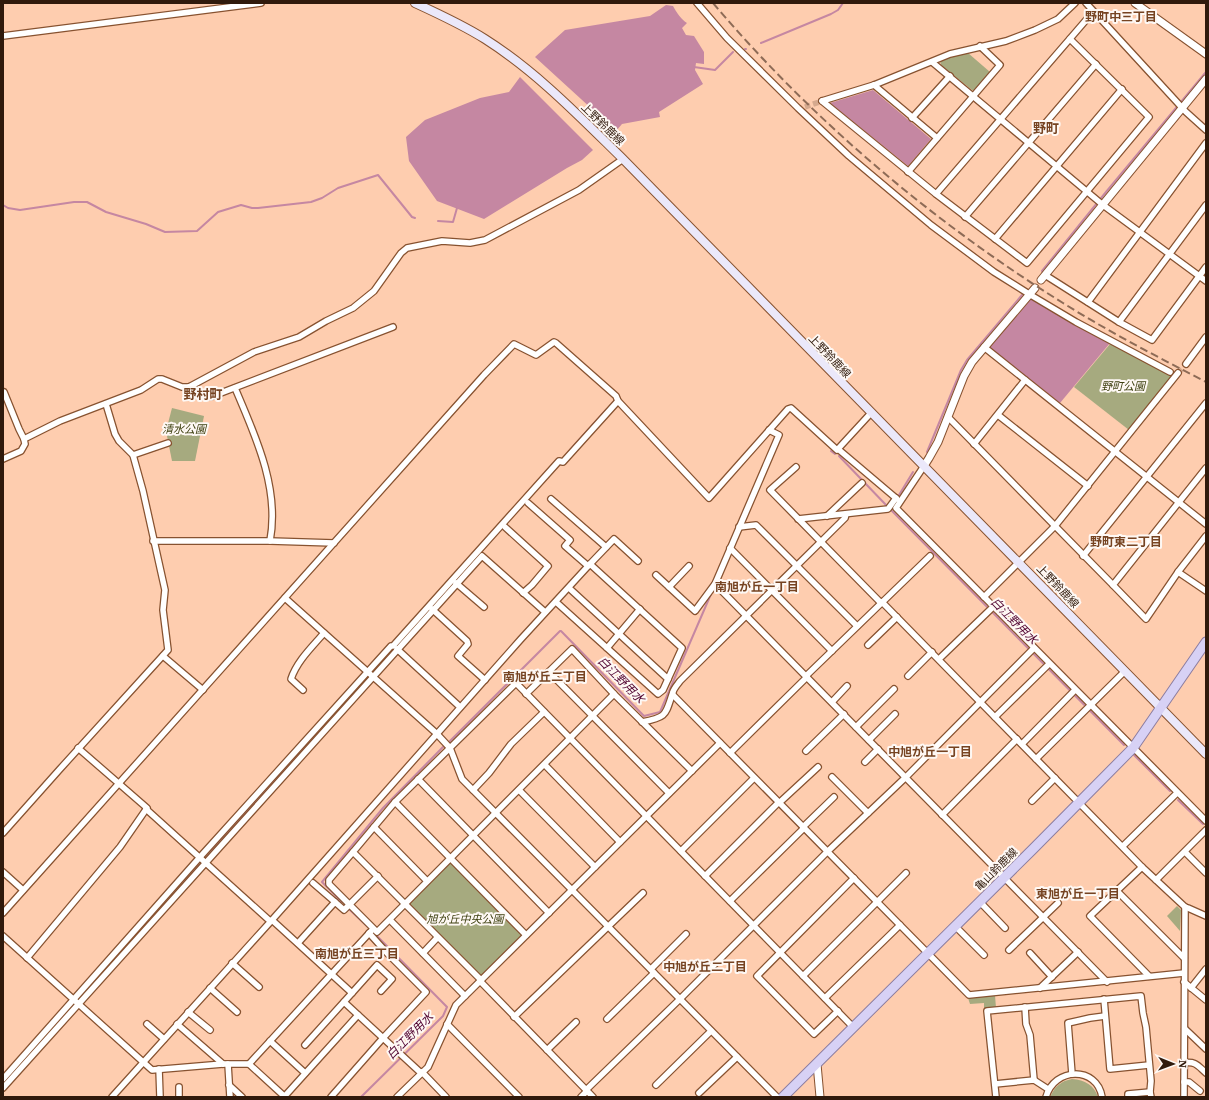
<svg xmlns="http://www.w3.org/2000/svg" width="1209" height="1100" font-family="'Source Serif 4','Noto Sans JP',serif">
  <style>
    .green { fill: #a6aa7f }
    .water { fill: #c587a2 }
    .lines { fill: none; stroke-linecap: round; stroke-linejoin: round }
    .stream { stroke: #c587a2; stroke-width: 2 }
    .minor-tunnel { stroke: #d5a98e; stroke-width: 5.5; stroke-dasharray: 5.5 3; stroke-linecap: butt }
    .minor-casing { stroke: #875230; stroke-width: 8 }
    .tertiary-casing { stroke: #875230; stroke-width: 9 }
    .secondary-casing { stroke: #875230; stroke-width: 10 }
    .primary-casing { stroke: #8c7da0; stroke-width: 11 }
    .minor { stroke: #fff; stroke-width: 5.5 }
    .tertiary { stroke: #fff; stroke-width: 7 }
    .secondary { stroke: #ebe8fa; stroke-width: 8 }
    .primary { stroke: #d7d1f5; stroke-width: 9 }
    .rail { stroke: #8e6b56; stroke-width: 2; stroke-dasharray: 8 4; stroke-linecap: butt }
    .labels { text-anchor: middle; stroke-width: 4; stroke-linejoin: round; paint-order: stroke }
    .street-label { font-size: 11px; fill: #301a0c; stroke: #fef8f4 }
    .park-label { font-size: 11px; font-style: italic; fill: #3e4010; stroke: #fef8f4 }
    .neighbourhood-label { font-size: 12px; font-weight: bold; fill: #764321; stroke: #fef8f4 }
    .water-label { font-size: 12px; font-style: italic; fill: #510431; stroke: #fef8f4 }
    .quarter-label { font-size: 13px; font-weight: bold; fill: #764321; stroke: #fef8f4 }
  </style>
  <rect width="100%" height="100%" fill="#fecdaf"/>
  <!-- green -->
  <g class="green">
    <path d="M968,53L990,72L975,91L972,90L941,65L940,60L952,55Z"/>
    <path d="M1110,344L1172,375V377L1129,430L1074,387Z"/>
    <path d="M172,408L204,416L195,461H172L166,431Z"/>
    <path d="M449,863H452L521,933V938L482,976H479L409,905L411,901Z"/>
    <path d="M1177,906L1181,910L1180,931L1167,916Z"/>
    <path d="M995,995L996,1008H984V1003L970,1004L968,998Z"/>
    <path d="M1072,1079C1085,1080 1094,1085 1098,1097H1050C1055,1086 1061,1081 1072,1079Z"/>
  </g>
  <!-- water -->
  <g class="water">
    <path d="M666,5L673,6C676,12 682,20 687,23L682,28L686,35L694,36L704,52V64L696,63L695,70L703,84L659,112L660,117L622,124L616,131L535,57L565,30L650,16Z"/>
    <path d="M520,77L593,150L582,160L567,168L484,219L437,201L409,161L406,137L425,120L480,98L509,92Z"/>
    <path d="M873,90L931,139L908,166L830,103Z"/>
    <path d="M1032,298L1110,343L1060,403L991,349V346Z"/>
  </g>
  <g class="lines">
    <!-- stream -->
    <g class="stream">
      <path d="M761,43L831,14L838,10L843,3"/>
      <path d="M745,49H746"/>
      <path d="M694,67L715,70L733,52"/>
      <path d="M3,205L8,208L20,210L74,202H87L106,212L146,224L165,232L197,231L218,212L241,205L252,208H258L311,202L322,198L338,188L378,175L412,217L415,218"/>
      <path d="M438,221L453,222L457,208"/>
      <path d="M1042,271L1106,192L1206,72"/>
      <path d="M570,450L607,409"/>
      <path d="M831,451L835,454"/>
      <path d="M927,452L961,370L967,360L1022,295"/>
      <path d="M839,456L887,506"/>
      <path d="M899,495L913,472"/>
      <path d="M891,510L1124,745"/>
      <path d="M450,741L560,631H561L644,716L660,712L711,594"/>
      <path d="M1134,755L1170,791"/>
      <path d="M1178,800L1203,824"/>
      <path d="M342,902L322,882L383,808L444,746"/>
      <path d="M349,909L369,928"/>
      <path d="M44,1039L394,647"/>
      <path d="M361,1097L443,1016L447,1007L375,934"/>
    </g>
    <!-- minor-tunnel -->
    <g class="minor-tunnel">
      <path d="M805,107L822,101"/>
      <path d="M1178,373L1186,364"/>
    </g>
    <!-- minor casing -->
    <g class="minor-casing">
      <g id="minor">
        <path d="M697,3L727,38L798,108L849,156L931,225L994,272L1029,294L1076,322L1170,372"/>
        <path d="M1086,3L1186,112L1206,130"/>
        <path d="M3,36L261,3"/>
        <path d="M932,62L1103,205L1206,281"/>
        <path d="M874,85L937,138"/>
        <path d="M822,101L936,194L1027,263L1149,117L1070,39"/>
        <path d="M822,101L874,85L950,54L1006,41L1035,30L1058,19L1075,3"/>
        <path d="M912,118L950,76"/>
        <path d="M908,172L1000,65L980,46"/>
        <path d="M936,194L1093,12"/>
        <path d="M1206,205L1119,322L1152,340L1206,267"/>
        <path d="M965,217L1096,64"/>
        <path d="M995,239L1122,89"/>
        <path d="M1045,275L1119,322"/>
        <path d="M1088,302L1206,143"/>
        <path d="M984,347L1206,524"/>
        <path d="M1186,364L1206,337"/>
        <path d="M189,387C195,393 205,398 213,396L393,327"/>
        <path d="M235,388C255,435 280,488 270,541"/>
        <path d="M4,392L19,429L24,439"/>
        <path d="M998,415L1088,486"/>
        <path d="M948,417L1113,585"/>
        <path d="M974,444L1025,380"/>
        <path d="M838,449L897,499"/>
        <path d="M133,455L168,443"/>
        <path d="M3,459L21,451L25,444L24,439L60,421L141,390L158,379H162L182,387H189L254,352L299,337L326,321L353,308L374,291L401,253L407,248L442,241L470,243L485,240L579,190L623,159"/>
        <path d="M924,466L896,508L1206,821"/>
        <path d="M796,467L770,490L881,603"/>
        <path d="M1206,468L1113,585L1146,619L1178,572L1206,536"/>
        <path d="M551,499L606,547"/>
        <path d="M528,503L570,540L565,546L588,566"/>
        <path d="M827,516L862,483"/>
        <path d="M798,519L888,509L896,498"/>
        <path d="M505,527L548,566L532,585L523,593"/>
        <path d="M739,527L756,525L857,626"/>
        <path d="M153,541H270L334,543"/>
        <path d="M730,548L832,651"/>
        <path d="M1083,556L1206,403"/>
        <path d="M590,564L614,539L638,561"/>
        <path d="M1178,572L1206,591"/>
        <path d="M656,575L695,611L715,584L779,435L769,430"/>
        <path d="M456,583L484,607"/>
        <path d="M715,584L1107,982"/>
        <path d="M669,587L689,566"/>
        <path d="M569,588L668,679"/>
        <path d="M984,597L1055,526L1178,373"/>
        <path d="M285,598L436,733L450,748L462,779L777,1097"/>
        <path d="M882,602L1142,867L1185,907L1188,908L1206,916"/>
        <path d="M432,609L467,641L468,644L458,656L485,680"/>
        <path d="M868,645L897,617"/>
        <path d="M607,648L640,609"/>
        <path d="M397,649L460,707"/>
        <path d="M163,656L203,690"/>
        <path d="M939,659L993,607"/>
        <path d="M549,672L669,793"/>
        <path d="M806,676L930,556"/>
        <path d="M908,676L932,652"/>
        <path d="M303,690L291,679C297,661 312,647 324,633"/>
        <path d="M526,694L572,649L614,694L692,771"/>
        <path d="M673,695L969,995L1184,973"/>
        <path d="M832,702L847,686"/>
        <path d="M995,717L1049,664"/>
        <path d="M642,722C668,717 665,715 673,692C674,688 678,684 680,681L845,518L846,514"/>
        <path d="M856,727L894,689"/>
        <path d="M869,740L895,714"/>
        <path d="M1022,744L1075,690"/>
        <path d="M806,751L844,714"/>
        <path d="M730,753L807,677"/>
        <path d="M1036,759L1125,671"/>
        <path d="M865,762L878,749"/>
        <path d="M545,765L620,842"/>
        <path d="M832,777L868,813"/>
        <path d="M418,779L549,913"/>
        <path d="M473,790L489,773L511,744L544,712"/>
        <path d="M519,790L595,867"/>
        <path d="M1032,801L1055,778"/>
        <path d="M395,802L526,935"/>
        <path d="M779,803L818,767"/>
        <path d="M146,809L270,921"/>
        <path d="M942,815L1017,739"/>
        <path d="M374,827L427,881"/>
        <path d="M803,827L834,797"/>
        <path d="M3,833L60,769L168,650L163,610L165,590L143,491L133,455L119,441L115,434L106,404"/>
        <path d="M1123,846L1177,793"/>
        <path d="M681,851L754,778"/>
        <path d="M353,852L329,880V884L377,932L614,694"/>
        <path d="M1185,852L1206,873"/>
        <path d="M1142,867L1090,916L1149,976"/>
        <path d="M3,872L23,890"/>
        <path d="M705,876L779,802"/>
        <path d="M1156,880L1206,830"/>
        <path d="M313,883L335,902"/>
        <path d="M1117,891L1184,958"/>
        <path d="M730,901L804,828"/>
        <path d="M980,902L1005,928"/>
        <path d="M3,913L484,375L514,344L536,355L554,342L556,343L616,396L618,401L709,498L788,409L791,408L837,450L871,413"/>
        <path d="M272,920L352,993L305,1045"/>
        <path d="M390,920L465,996"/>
        <path d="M955,926L984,955"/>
        <path d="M3,936L152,1070L223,1064H249L373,929"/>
        <path d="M298,943L335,902L344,910L378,876"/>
        <path d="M1009,950L1058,903"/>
        <path d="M423,953L437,938"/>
        <path d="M1030,953L1052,977"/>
        <path d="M27,958L120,847L147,808L78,748"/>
        <path d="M232,963L259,987"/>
        <path d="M651,969L686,934"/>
        <path d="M803,976L906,873"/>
        <path d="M481,980L353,852L395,802L516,683L853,1027"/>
        <path d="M480,981L593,1097"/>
        <path d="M1184,982L1206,1000"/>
        <path d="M210,988L237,1012"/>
        <path d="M1040,988L1078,952"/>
        <path d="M1191,988L1206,969"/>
        <path d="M352,993L377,965L392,979L381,991"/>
        <path d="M825,998L900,925"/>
        <path d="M1104,999L1110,1069L1149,1065"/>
        <path d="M344,1002L421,1073"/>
        <path d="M1025,1007L1026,1024L1030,1035L1034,1080"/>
        <path d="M838,1011L814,1034L757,976L854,878"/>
        <path d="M188,1012L210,1030"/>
        <path d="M514,1017L643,893"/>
        <path d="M607,1019L654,973"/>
        <path d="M147,1024L164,1039"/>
        <path d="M177,1024L223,1064"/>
        <path d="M447,1024L519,1097"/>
        <path d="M1185,1029L1206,1049"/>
        <path d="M270,1041L305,1073"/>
        <path d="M547,1050L576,1022"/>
        <path d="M1184,1063C1196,1061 1198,1066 1206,1073"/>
        <path d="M228,1064L230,1097"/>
        <path d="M249,1064L284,1096"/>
        <path d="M159,1069L160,1097"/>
        <path d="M422,1072L446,1097"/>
        <path d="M1072,1074L1068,1023L1090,1018L1105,1016"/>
        <path d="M3,1079L200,857L391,646H393L559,461L563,462L618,401"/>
        <path d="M1184,1082H1189L1200,1091"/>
        <path d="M995,1084L1034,1080L1048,1089"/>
        <path d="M229,1085L242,1097"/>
        <path d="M656,1085L711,1031"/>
        <path d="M179,1087V1097"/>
        <path d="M3,1088L482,556L545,612"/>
        <path d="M586,1090L680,999L827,852L906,777L1034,648"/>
        <path d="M699,1093L737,1057"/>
        <path d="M112,1097L272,920L521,639L590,564L682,648L663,690L658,694L556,602"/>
        <path d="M284,1097L358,1015"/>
        <path d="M331,1097L383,1038L426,992L387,953L369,933"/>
        <path d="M397,1097L428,1067L456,1005L720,743"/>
        <path d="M581,1097L587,1091"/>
        <path d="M996,1097L987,1011L1141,996L1143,1013L1146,1027L1151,1081L1150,1092L1151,1097"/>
        <path d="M1046,1097C1054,1067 1097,1066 1102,1097"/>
        <path d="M1128,1097V1094L1150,1092"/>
        <path d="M1184,1097L1185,907"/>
      </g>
    </g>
    <!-- tertiary casing -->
    <g class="tertiary-casing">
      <g id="tertiary">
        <path d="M1135,3L1206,54"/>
        <path d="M1041,280L1206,79"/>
        <path d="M924,466L929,458L938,442L964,376L972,362L1035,288"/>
        <path d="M817,1064L820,1097"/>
      </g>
    </g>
    <!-- secondary casing -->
    <g class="secondary-casing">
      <path id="secondary" d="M415,3C439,14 463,25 485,39C537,72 580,117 623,159L1206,754"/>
    </g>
    <!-- primary casing -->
    <g class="primary-casing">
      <path id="primary" d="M783,1097L1033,849L1133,748L1206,642"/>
    </g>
    <!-- minor -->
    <use href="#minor" class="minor"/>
    <!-- tertiary -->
    <use href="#tertiary" class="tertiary"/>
    <!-- secondary -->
    <use href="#secondary" class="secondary"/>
    <!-- primary -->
    <use href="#primary" class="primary"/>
    <!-- rail -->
    <path class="rail" d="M713,3C812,120 933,222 1063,303C1109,332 1158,357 1206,382"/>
  </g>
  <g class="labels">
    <!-- street labels -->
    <g class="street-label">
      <text transform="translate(603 124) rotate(44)" y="4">上野鈴鹿線</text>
      <text transform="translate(830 356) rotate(46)" y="4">上野鈴鹿線</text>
      <text transform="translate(1058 586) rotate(46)" y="4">上野鈴鹿線</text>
      <text transform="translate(996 869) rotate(-45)" y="4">亀山鈴鹿線</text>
    </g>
    <!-- park labels -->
    <g class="park-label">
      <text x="1123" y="390">野町公園</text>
      <text x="184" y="433">清水公園</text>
      <text x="465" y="923">旭が丘中央公園</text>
    </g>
    <!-- neighbourhood labels -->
    <g class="neighbourhood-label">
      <text x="1121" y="21">野町中三丁目</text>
      <text x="1126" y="546">野町東二丁目</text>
      <text x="757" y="591">南旭が丘一丁目</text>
      <text x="545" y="681">南旭が丘二丁目</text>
      <text x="930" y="756">中旭が丘一丁目</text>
      <text x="1078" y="898">東旭が丘一丁目</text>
      <text x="357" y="958">南旭が丘三丁目</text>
      <text x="705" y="971">中旭が丘二丁目</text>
    </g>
    <!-- water labels -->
    <g class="water-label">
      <text transform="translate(1014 621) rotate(45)" y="4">白江野用水</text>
      <text transform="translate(621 680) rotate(45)" y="4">白江野用水</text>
      <text transform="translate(410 1036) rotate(-45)" y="4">白江野用水</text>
    </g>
    <!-- quarter labels -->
    <g class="quarter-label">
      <text x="1046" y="133">野町</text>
      <text x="203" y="399">野村町</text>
    </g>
  </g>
  <!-- border -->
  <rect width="1209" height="1100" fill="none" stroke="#301a0c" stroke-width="8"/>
  <!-- north arrow -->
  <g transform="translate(1173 1064) rotate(91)" stroke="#fef8f4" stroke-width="3" paint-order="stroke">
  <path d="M0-3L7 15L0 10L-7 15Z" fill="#301a0c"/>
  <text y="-6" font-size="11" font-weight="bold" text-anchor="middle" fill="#301a0c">N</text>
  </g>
</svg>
